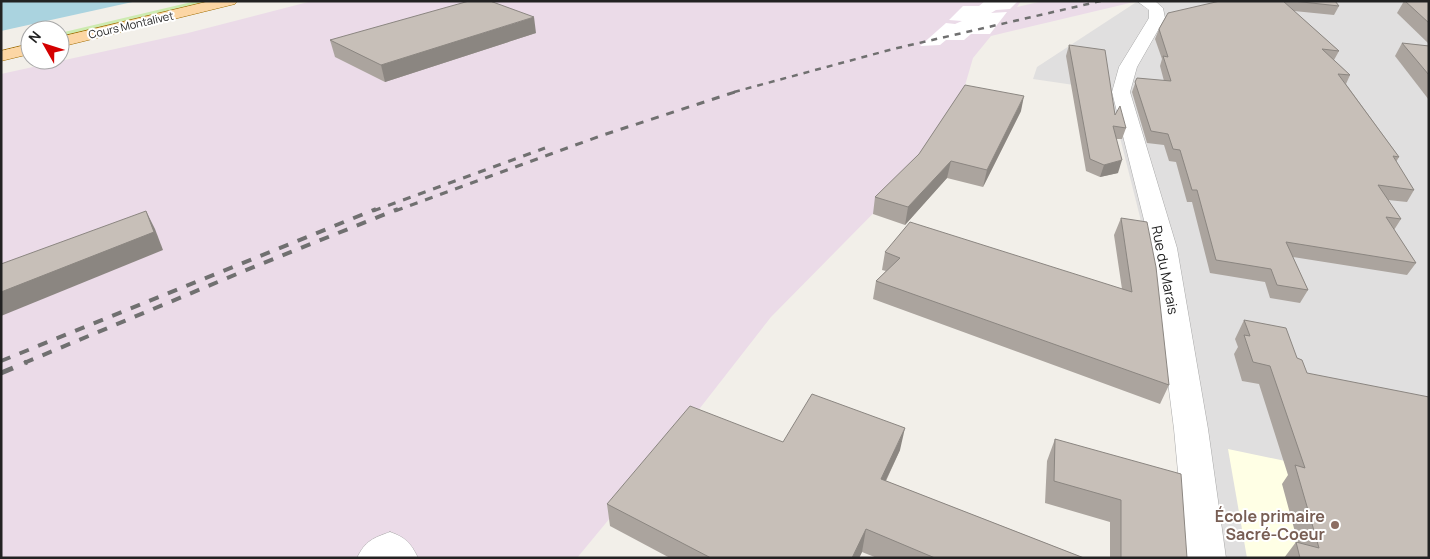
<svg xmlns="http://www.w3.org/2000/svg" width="1430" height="559" font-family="Manrope,sans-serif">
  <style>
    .residential { fill: #e0dfdf }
    .industrial { fill: #ebdbe8 }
    .education { fill: #ffffe5 }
    .grass { fill: #cdebb0 }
    .water { fill: #aad3df }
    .pier { fill: #fff }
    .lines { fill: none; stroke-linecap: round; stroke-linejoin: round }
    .minor-casing { stroke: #a9a9a9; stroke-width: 1 }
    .major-casing { stroke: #a06b00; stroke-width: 1 }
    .minor { fill: #fff; fill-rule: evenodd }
    .major { fill: #fcd6a4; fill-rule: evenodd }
    .rail-far3 { stroke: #707070; stroke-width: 2.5; stroke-dasharray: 6 6; stroke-linecap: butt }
    .rail-far2 { stroke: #707070; stroke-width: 3; stroke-dasharray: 8 8; stroke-linecap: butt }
    .rail-far1 { stroke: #707070; stroke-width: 4; stroke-dasharray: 10 10; stroke-linecap: butt }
    .rail { stroke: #707070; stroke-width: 5; stroke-dasharray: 13 13; stroke-linecap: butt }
    .wall { fill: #aba49e }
    .shaded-wall { fill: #8b8681 }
    .building { fill: #c7bfb8; stroke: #8b8681 }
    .education-dot { fill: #8d6e63; stroke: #fff; stroke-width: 2 }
    .labels { text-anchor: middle; stroke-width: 4; stroke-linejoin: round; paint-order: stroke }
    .far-street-label { font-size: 11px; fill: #222; stroke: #fff }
    .street-label { font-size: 14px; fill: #222; stroke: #fff }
    .near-education-label { font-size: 16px; font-weight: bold; fill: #785e54; stroke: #fff; text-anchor: end }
  </style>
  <rect width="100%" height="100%" fill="#f2efe9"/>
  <!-- residential -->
  <path class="residential" d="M1138,1H1429V558H1178V435L1140,217L1108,90L1033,79L1037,67Z"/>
  <!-- industrial -->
  <path class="industrial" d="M312,1H1021L1017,7L1043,1L1134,2L991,36L973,58L961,99L914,172L771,317L686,426L577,558H1V74L188,33Z"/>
  <!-- education -->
  <path class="education" d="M1228,449L1429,491V558H1247Z"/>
  <!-- grass -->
  <path class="grass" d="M196,1H218L60,39V33Z"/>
  <!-- water -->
  <path class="water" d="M1,1H137L1,31Z"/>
  <!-- pier -->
  <path class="pier" d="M985,1H1018L1010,9L996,10L991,13L1007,12L990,34H971L964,40H946L940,45L920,46L946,23L955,24L962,21L949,20L963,6H979Z"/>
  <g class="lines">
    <!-- minor casing -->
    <g class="minor-casing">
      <g id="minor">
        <path d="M1137,1H1155L1163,8L1165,18L1137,67L1130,92L1177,248L1208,429L1226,558H1186L1174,429L1151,248L1112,92L1119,67L1149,18V10Z"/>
        <path d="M390,532C405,537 411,543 418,558H357C365,541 373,538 390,532Z"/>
      </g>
    </g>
    <!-- major casing -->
    <g class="major-casing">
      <g id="major">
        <path d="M210,1H237L235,4L60,47V37Z"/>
        <path d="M30,44V54L1,61V51Z"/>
      </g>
    </g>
    <!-- minor -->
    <use href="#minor" class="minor"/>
    <!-- major -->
    <use href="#major" class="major"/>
    <!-- rail-far3 -->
    <path class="rail-far3" d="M734,92L893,49L1101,1"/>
    <!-- rail-far2 -->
    <g class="rail-far2">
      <path d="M373,211L545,148"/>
      <path d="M395,211L600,136L738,91"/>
    </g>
    <!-- rail-far1 -->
    <g class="rail-far1">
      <path d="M1,361L376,209"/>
      <path d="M24,363L256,266L398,209"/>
    </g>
    <!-- rail -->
    <path class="rail" d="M1,373L27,362"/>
  </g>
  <!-- wall -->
  <g class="wall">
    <path d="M1220,1H1335L1339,6L1334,15L1294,11L1339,51L1334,60L1350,75L1346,84L1399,157L1396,162L1414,190L1407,202L1388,200L1401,219L1394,230L1416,263L1407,275L1293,257L1308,290L1300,303L1270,298L1265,282L1210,273L1192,202H1187L1176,162L1169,161L1164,145L1147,143L1132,92L1137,78L1164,81L1160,66L1162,59L1155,39L1159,29Z"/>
    <path d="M1404,1H1429V44L1397,13Z"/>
    <path d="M536,33L385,82L335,57L330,40Z"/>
    <path d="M1402,43L1429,46V100L1395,56Z"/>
    <path d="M1069,45L1115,115L1126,128L1122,139H1116L1118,173L1100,177L1086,171L1066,56Z"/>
    <path d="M1021,111L983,187L947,178L905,225L873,214L875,197Z"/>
    <path d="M1121,218L1169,385L1160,404L873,299L876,281L886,271L882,270L885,252L1122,289L1114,235Z"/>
    <path d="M1244,320L1297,358L1429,558H1284L1296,542L1298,543L1282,484L1288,475L1259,384L1242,381L1234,354L1238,347L1235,339Z"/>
    <path d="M1055,439L1187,558H1110V522L1045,503L1047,461Z"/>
    <path d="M783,442L900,450L886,481L1084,558H877L862,552L859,558H670L610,526L607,504Z"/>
  </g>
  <!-- shaded-wall -->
  <g class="shaded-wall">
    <path d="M534,17L536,33L385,82L381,65Z"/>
    <path d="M1024,96L1021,111L983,187L987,170Z"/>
    <path d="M1122,160L1118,173L1100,177L1104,165Z"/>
    <path d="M951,161L947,178L905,225L908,207Z"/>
    <path d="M146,211L155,229L163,250L1,316V292Z"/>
    <path d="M905,428L900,450L876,501L881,479Z"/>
    <path d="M866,529L862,552L859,558H852Z"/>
  </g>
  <!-- building -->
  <g class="building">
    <path d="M469,1H490L534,17L381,65L330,40Z"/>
    <path d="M1220,1H1283L1339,51L1322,49L1350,75L1338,74L1399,157L1393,156L1414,190L1378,185L1401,219L1386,217L1416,263L1286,242L1308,290L1277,285L1271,269L1216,260L1197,190H1192L1180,150L1173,149L1168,134L1151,131L1135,82L1137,78L1171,81L1163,56L1168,57L1159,29L1168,13Z"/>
    <path d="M1293,1H1335L1339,6Z"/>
    <path d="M1405,1H1429V23Z"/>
    <path d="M1402,43L1429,46V75Z"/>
    <path d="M1069,45L1105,50L1115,115L1120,106L1126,128L1113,126L1122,160L1104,165L1090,159Z"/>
    <path d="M965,85L1024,96L987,170L951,161L908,207L875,197L919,154Z"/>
    <path d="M146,211L154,232L1,292V264Z"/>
    <path d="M1121,218L1147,222L1156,267L1169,385L876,281L900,258L885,252L910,222L1132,292Z"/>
    <path d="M1244,320L1286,328L1297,358L1302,360L1307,373L1429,397V558H1300L1296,542L1319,548L1295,465L1305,468L1270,366L1253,362L1244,335L1250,336Z"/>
    <path d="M812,394L905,428L881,479L1084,558H935L866,529L852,558H711L607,504L690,406L783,442Z"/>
    <path d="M1055,439L1181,474L1187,558H1121V500L1054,481Z"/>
  </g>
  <!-- markers -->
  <circle class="education-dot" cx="1335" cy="525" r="5"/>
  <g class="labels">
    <!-- far-street labels -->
    <g class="far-street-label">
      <text transform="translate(131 25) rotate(-13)" y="4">Cours Montalivet</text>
    </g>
    <!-- street labels -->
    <g class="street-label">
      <text transform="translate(1165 270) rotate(79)" y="5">Rue du Marais</text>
    </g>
    <!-- near-education labels -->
    <g class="near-education-label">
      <text x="1325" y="522">École primaire<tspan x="1325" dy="18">Sacré-Coeur</tspan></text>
    </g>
  </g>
  <!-- border -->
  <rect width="1430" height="559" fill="none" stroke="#222222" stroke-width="5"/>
  <!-- north arrow -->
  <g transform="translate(45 45) rotate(309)"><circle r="24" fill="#ffffff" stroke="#a7a7a7"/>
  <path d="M0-4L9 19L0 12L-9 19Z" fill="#d40000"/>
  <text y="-8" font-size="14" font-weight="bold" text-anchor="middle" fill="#222222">N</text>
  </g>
</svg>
